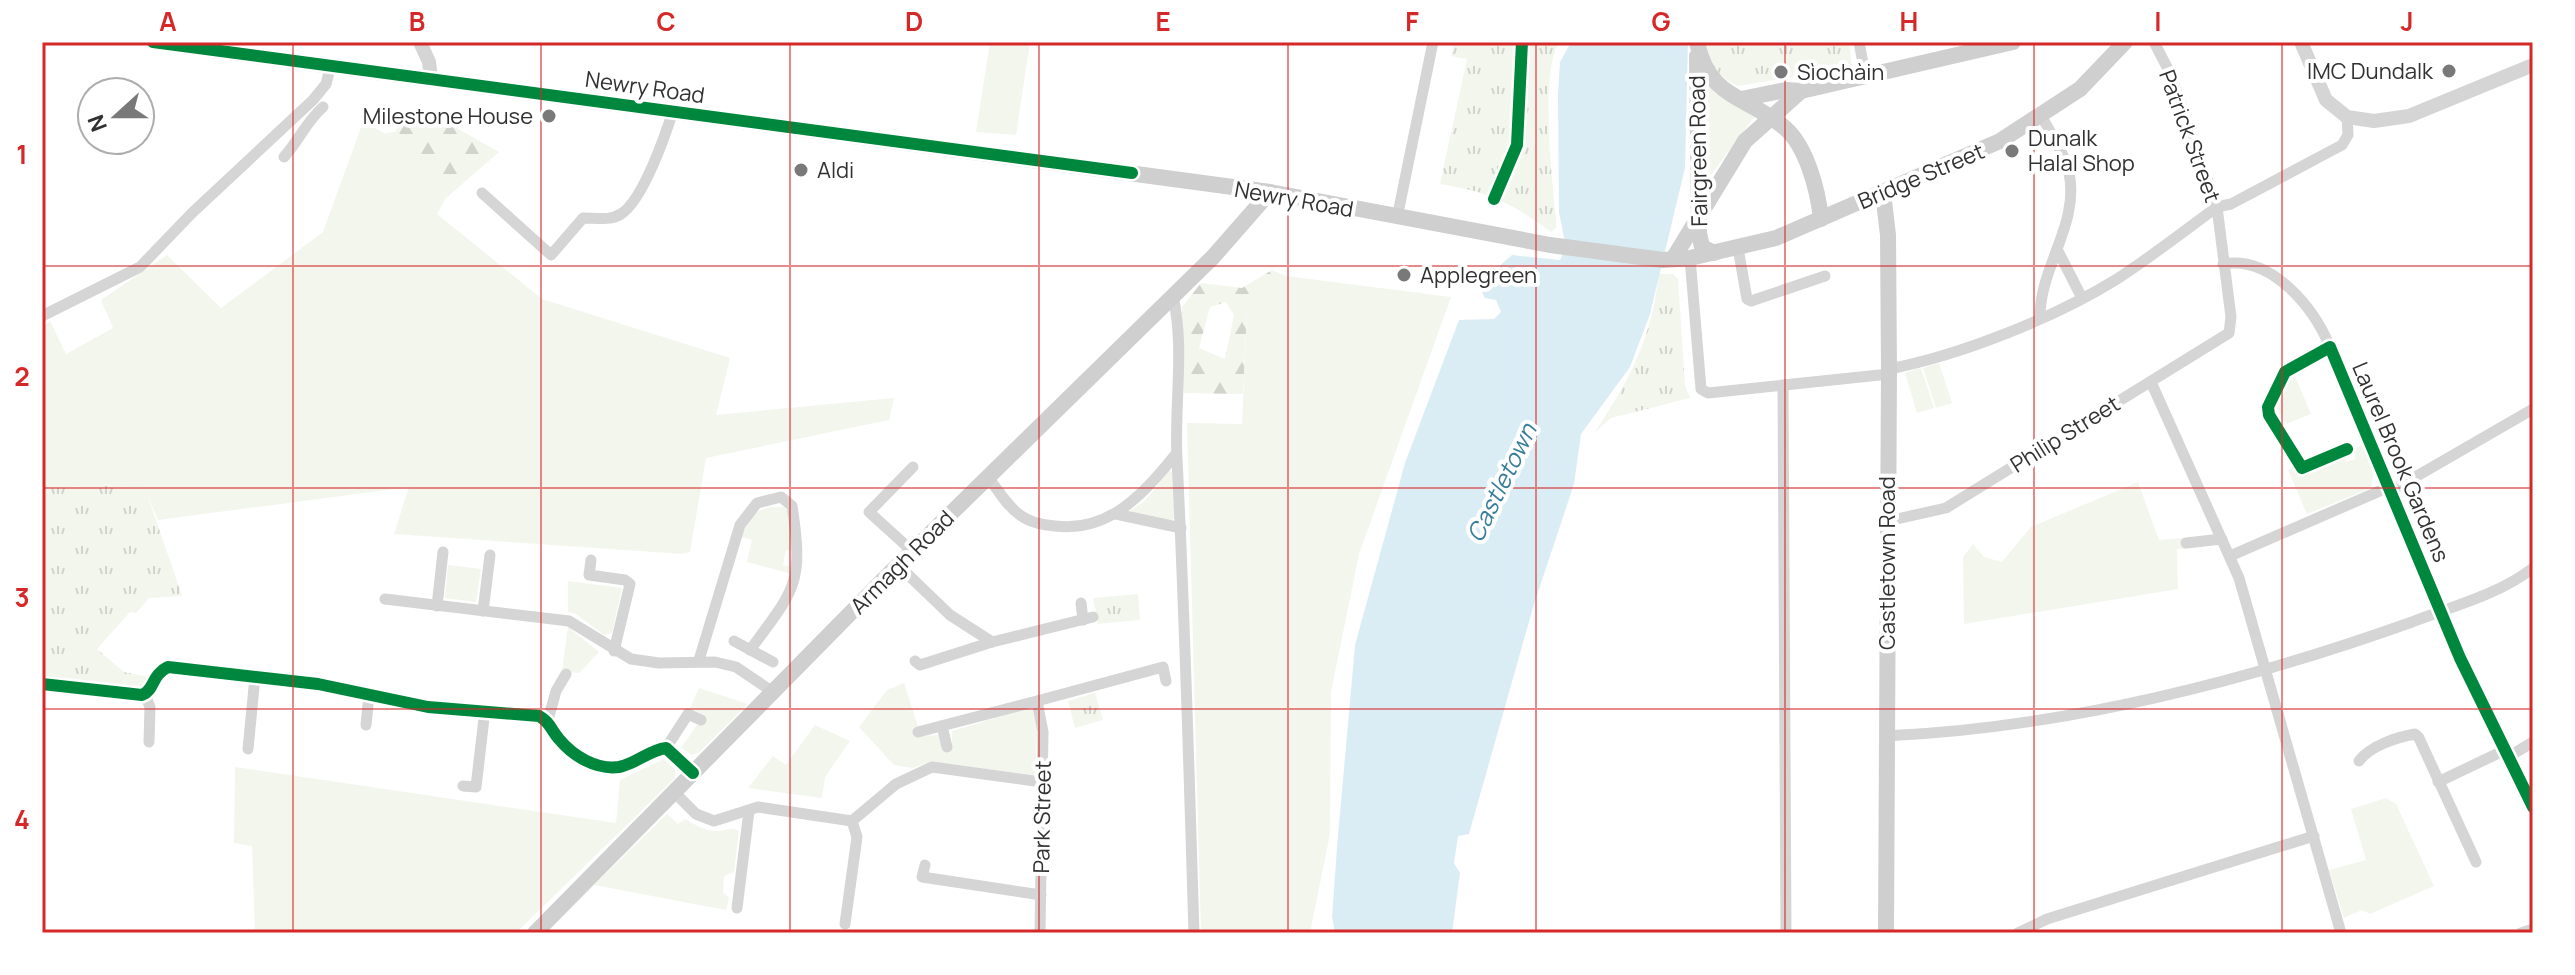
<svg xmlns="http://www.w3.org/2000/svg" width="2575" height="975" font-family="Manrope,sans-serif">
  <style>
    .grass { fill: #f3f6ed }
    .forest { fill: url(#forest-firs); fill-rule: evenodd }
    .park { fill: url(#park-tufts) }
    .water { fill: #daedf4 }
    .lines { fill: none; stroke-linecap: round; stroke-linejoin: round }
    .minor { stroke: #d5d5d5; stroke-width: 11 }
    .tertiary { stroke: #d5d5d5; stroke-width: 14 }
    .secondary { stroke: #cfcfcf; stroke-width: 16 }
    .cycleway-casing { stroke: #fff; stroke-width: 17 }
    .cycleway { stroke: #00873e; stroke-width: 12 }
    .grid { fill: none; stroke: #d62828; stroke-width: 2; stroke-opacity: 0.55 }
    .poi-dot { fill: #797979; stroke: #fff; stroke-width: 3 }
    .labels { text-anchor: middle; stroke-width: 8; stroke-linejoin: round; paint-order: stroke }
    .poi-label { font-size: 22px; fill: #313131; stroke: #fff; text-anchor: start }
    .street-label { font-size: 22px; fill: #313131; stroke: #fff }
    .water-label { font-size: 24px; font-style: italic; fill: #387e9a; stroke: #fff }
    .neatline { fill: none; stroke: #d62828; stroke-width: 3 }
    .grid-label { font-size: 26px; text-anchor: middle; font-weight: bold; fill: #d62828 }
  </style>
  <defs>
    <pattern id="forest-firs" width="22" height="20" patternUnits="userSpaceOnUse" patternTransform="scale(2)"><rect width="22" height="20" fill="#f3f6ed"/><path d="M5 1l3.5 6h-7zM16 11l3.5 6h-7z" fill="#d1d3cc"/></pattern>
    <pattern id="park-tufts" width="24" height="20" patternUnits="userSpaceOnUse" patternTransform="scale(2)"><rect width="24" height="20" fill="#f3f6ed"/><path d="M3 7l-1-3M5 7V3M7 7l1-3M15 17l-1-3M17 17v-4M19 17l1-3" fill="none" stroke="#d1d3cc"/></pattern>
  </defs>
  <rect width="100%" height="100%" fill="#fff"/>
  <!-- grass -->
  <g class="grass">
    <path d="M990,42H1030L1016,135L976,132Z"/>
    <path d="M1700,71L1755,116L1710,176L1707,173Z"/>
    <path d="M363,122L400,141L445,199L437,214L542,299L730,358L716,415L894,398L889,420L706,458L690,552L682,554L394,534L409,487L158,520L142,482L42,489V327L50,321L66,354L113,328L101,300L167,255L221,308L323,232Z"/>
    <path d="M1286,276L1451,297L1359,554L1331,692L1330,834L1310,933H1201L1187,423L1242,424L1247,310Z"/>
    <path d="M1939,363L1952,403L1936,408L1923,368Z"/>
    <path d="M1921,368L1934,408L1917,413L1905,373Z"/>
    <path d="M2294,374L2311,414L2286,424L2276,407Z"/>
    <path d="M2363,444L2374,472L2371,488L2307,514L2288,470L2293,468L2299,474L2341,455L2347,462L2355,459V449Z"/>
    <path d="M1169,471L1174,472L1175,518L1171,521L1133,514L1131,510L1145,501Z"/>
    <path d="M2138,482L2159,540L2184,538L2187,549H2177L2178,589L1964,624L1963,557L1973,544L1984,557L2002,562L2031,527Z"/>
    <path d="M771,507H784L790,515L793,551L786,550L783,565L794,567L792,574L747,562L752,540L742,537C746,520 753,510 771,507Z"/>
    <path d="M448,565L481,569L476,602L445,598Z"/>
    <path d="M568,581L622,588L612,633L604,635L576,614L568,612Z"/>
    <path d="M568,627L599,652L579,673L562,671Z"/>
    <path d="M904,683L921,736L938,735L944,748L952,746V731L1029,708L1034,710L1038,716L1035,775L930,762L913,768L894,765L859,727L887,690Z"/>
    <path d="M699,688L748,704L699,752L692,755L681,748L704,715L690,708Z"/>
    <path d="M815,725L850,741L825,777L822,798L748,788L773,756L786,765Z"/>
    <path d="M664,759L675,769V778L516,933H255L252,846L234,843L235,767L616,823L620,780Z"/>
    <path d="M2386,798L2396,804L2434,886L2370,914L2362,910L2344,918L2329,870L2366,860L2351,809Z"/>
    <path d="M667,814L678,824L685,819C696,825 706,832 719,831C728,830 731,827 739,831L734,872L724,876L723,892L729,898L726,910L594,885Z"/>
  </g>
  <!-- forest -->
  <g class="forest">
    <path d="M403,119L446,122L499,152L445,199L400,141L385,133L395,132Z"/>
    <path d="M1272,270L1286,276L1247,310L1243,394L1184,393L1182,307L1201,283L1242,288ZM1226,302L1234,315L1225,359L1199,348L1210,307Z"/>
  </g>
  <!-- park -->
  <g class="park">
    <path d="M1454,42H1559C1540,73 1552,180 1556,218V228L1551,232C1507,201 1493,193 1440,184L1467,59L1451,56Z"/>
    <path d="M1706,42H1849L1852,67L1738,86C1719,78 1707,63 1706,42Z"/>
    <path d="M1659,274H1673L1678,279L1685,385L1690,398L1611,418L1595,432C1631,377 1651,340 1659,274Z"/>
    <path d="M143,482L182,596L149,598L136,613L130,612L97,649L124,672L148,677L143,691L42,678V489Z"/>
    <path d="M1138,594L1140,620L1098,624L1093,598Z"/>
    <path d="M1095,693L1103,720L1075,728L1068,701Z"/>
  </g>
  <!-- water -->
  <path class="water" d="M1571,42H1688L1685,168L1650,314L1630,367L1581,434L1574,484L1534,604L1469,834L1458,836L1454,863L1460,873L1452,933H1335L1332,917L1337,847L1355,645L1405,463L1459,320L1494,319L1501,312L1496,300L1485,298L1481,290L1498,275V267L1512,255L1560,260L1566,248L1559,212L1558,95L1560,62Z"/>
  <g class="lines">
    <!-- minor -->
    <g class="minor">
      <path d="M1859,42L1865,74"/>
      <path d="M284,157C300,139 306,122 323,107"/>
      <path d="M482,193L551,255L583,218C596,218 610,221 621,214C643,200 665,136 673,111"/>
      <path d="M1397,218L1433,42"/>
      <path d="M1738,248L1747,299L1751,301L1825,276"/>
      <path d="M2057,249L2082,298"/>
      <path d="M1690,258L1701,389L1708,393L1889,374"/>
      <path d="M2223,264C2272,255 2314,308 2330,347"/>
      <path d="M1173,296C1185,349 1174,405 1177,459C1185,617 1189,775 1194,933"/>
      <path d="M42,316L140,267L192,213L313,100L326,84L331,65"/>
      <path d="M2040,318C2039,268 2080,224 2069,173C2065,154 2051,134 2042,117"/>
      <path d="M1889,369C1961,355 2054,318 2117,279C2151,257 2184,231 2217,207L2231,204L2342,145L2348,135L2347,117"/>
      <path d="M2151,382L2239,578L2341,933"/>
      <path d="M1783,386L1786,933"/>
      <path d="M2347,449L2302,468L2269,415L2268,407L2285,372L2330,347L2460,658L2533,807"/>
      <path d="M988,477C998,490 1007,506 1020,515C1030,523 1043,525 1055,526C1110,533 1145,492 1176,454"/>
      <path d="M2391,491L2533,409"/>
      <path d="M1116,514L1181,528"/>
      <path d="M1888,521L1946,508L2229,333L2231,317L2217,207L2170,73L2154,42"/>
      <path d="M2186,543L2222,539"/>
      <path d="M912,551L869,512L913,467"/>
      <path d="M2230,556L2389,487"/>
      <path d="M591,560L589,575L625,580L630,584L614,651"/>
      <path d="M898,565L950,615L992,642L1093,617"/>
      <path d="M385,599L569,621L631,659L659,663L715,662L736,667L773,692"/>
      <path d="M1081,603L1083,620"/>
      <path d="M437,606L443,552"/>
      <path d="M483,611L490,555"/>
      <path d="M734,641L773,662"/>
      <path d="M699,660L740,525L757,503L781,497L792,506C804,584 795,589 750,650"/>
      <path d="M915,661L920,665L992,642"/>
      <path d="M42,684L142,695C155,690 151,675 168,667L318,684L428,707L539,716C550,722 551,730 559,739C573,756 596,770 619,767C636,764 649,750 666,748L693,773"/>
      <path d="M145,694L150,707L149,742"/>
      <path d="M548,720L556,691L566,674"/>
      <path d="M366,725L369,695"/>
      <path d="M942,726L947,747"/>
      <path d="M918,732L1037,701"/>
      <path d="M1885,736C2064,728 2244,682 2412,622C2453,606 2498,595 2533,568"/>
      <path d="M666,748L688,714L701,720"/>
      <path d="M248,749L255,677"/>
      <path d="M2508,757L2533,742"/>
      <path d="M2359,761C2370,746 2397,737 2415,734L2419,738L2476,862"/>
      <path d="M2438,782L2505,750"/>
      <path d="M463,786L476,787L485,710"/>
      <path d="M674,792L696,814L714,821L758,807L852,821L857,837L845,924"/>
      <path d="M852,821L896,784L932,767L1042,782"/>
      <path d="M925,865L922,877L1041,895"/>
      <path d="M737,908L749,811"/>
      <path d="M1040,933L1043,732L1037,701L1163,667L1166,681"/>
      <path d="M2018,933L2047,919L2314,836"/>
      <path d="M2521,933L2533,929"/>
    </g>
    <!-- tertiary -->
    <g class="tertiary">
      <path d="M420,42L429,62L431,79"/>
      <path d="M2301,42L2326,100L2347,117L2374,121L2409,116L2533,65"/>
    </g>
    <!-- secondary -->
    <g class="secondary">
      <path d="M153,42L1270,192L1550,245L1663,260L1690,258L1776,238L2000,141L2080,89L2125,42"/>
      <path d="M1697,42C1709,100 1747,95 1785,128C1807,147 1818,191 1821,219"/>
      <path d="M1697,56L1699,233L1702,247L1714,253"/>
      <path d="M1741,99L1786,90L1801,91"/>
      <path d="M1883,193L1888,235L1889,369L1886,933"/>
      <path d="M1673,259L1745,141L1801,91L2013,42"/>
      <path d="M535,933L891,572L1213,257L1270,192"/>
    </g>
    <!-- cycleway casing -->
    <g class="cycleway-casing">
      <g id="cycleway">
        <path d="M153,42L1132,173"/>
        <path d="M1494,199L1517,145L1522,42"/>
        <path d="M2347,449L2302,468L2269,415L2268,407L2285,372L2330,347L2460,658L2533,807"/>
        <path d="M42,684L142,695C155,690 151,675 168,667L318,684L428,707L539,716C550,722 551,730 559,739C573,756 596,770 619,767C636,764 649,750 666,748L693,773"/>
      </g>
    </g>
    <!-- cycleway -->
    <use href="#cycleway" class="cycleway"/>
  </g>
  <!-- grid -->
  <path class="grid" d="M293,42V933M541,42V933M790,42V933M1039,42V933M1288,42V933M1536,42V933M1785,42V933M2034,42V933M2282,42V933M42,266H2533M42,488H2533M42,709H2533"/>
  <!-- markers -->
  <g class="poi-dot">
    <circle cx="2449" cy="71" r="8"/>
    <circle cx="1781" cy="72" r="8"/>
    <circle cx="549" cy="116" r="8"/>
    <circle cx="2012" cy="151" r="8"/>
    <circle cx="801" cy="170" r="8"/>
    <circle cx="1404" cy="275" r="8"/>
  </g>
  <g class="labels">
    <!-- poi labels -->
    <g class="poi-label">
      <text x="2433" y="79" text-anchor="end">IMC Dundalk</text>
      <text x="1797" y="80">Sìochàin</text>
      <text x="533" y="124" text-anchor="end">Milestone House</text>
      <text x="2028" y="146">Dunalk<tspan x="2028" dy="25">Halal Shop</tspan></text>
      <text x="817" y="178">Aldi</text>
      <text x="1420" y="283">Applegreen</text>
    </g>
    <!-- street labels -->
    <g class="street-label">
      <text transform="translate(645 87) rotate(8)" y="8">Newry Road</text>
      <text transform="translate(2190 136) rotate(70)" y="8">Patrick Street</text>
      <text transform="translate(1698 151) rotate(-91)" y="8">Fairgreen Road</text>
      <text transform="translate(1921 176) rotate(-23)" y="8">Bridge Street</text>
      <text transform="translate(1294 199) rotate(10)" y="8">Newry Road</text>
      <text transform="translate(2065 434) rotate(-32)" y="8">Philip Street</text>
      <text transform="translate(2401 462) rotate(67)" y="8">Laurel Brook Gardens</text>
      <text transform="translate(902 562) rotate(-45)" y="8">Armagh Road</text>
      <text transform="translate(1887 563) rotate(-90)" y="8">Castletown Road</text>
      <text transform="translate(1042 817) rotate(-89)" y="8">Park Street</text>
    </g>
    <!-- water labels -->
    <g class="water-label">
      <text transform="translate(1502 483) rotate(-64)" y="8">Castletown</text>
    </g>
  </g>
  <!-- border -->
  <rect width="2575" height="975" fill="none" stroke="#ffffff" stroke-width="88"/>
  <!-- north arrow -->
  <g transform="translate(116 116) rotate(249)"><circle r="38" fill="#ffffff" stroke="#adadad" stroke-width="2"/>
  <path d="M0-6L14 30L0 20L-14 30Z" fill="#797979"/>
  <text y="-12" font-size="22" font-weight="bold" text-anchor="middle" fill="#313131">N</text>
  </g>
  <rect x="44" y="44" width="2487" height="887" class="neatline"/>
  <g class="grid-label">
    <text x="168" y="31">A</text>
    <text x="417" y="31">B</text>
    <text x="666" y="31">C</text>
    <text x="914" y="31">D</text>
    <text x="1163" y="31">E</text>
    <text x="1412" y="31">F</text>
    <text x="1661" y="31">G</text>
    <text x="1909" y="31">H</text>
    <text x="2158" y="31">I</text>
    <text x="2407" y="31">J</text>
    <text x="22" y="164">1</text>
    <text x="22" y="386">2</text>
    <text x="22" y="607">3</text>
    <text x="22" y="829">4</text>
  </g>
</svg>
